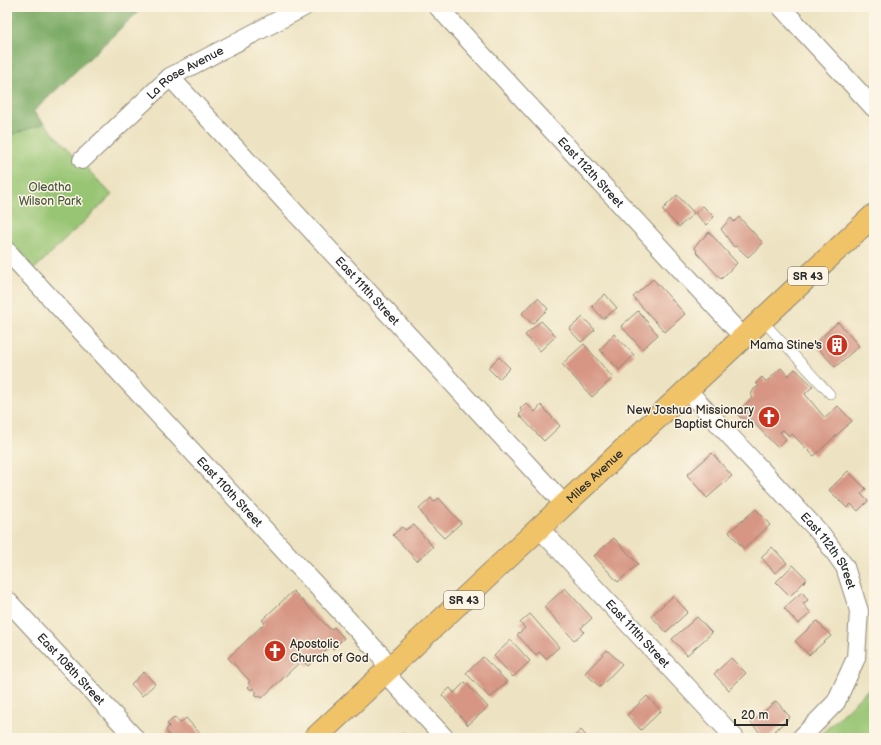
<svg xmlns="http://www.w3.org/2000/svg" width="881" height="745" font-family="'Balsamiq Sans',sans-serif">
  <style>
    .green { fill: #98c573; stroke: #62784f }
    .forest { fill: #7aaa65; stroke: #526a48 }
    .building { fill: #d79684 }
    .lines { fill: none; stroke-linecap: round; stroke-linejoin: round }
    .lane-casing { stroke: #8c8776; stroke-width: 10 }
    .street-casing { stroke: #8c8776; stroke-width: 20 }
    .primary-casing { stroke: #8c8776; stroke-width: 24 }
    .lane { stroke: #fff; stroke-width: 9 }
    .street { stroke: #fff; stroke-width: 18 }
    .primary { stroke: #f1c369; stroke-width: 22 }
    .labels { text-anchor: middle; stroke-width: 3; stroke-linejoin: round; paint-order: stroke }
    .shield { fill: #fcf5e5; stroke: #6a6863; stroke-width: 1 }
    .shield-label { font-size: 11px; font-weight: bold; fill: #2b2b2b }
    .street-label { font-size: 12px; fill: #2b2b2b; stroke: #fcf5e5 }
    .park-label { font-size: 12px; fill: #4c5941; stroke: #fcf5e5 }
    .poi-label { font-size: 12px; fill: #2b2b2b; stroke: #fcf5e5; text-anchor: end }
  </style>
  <rect width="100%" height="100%" fill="#fcf5e5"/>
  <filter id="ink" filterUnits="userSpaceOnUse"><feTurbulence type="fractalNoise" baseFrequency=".025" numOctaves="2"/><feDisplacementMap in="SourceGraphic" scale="8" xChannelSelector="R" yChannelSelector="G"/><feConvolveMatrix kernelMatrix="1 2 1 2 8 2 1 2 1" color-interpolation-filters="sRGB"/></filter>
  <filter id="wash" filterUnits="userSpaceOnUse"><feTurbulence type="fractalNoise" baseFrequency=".012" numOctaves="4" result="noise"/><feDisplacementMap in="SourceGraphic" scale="16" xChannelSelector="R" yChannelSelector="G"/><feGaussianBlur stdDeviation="0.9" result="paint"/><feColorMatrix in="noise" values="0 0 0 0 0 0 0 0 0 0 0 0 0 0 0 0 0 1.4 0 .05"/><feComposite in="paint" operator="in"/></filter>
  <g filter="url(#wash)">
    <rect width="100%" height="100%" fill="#ede3c2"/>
    <!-- green -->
    <g class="green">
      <path d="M7,84L112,195L29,274L17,262L7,271Z"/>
      <path d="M874,684V738H817Z"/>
    </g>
    <!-- forest -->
    <path class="forest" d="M7,7H143L33,112L43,124L7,136Z"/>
    <g id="blocks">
      <!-- building -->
      <g class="building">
        <path d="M677,195L694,213L679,227L662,210Z"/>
        <path d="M703,206L714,217L706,225L695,213Z"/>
        <path d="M739,217L763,243L748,257L736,246L734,247L721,229L731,218L734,222Z"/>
        <path d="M709,232L737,263L721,279L696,252L697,251L694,247Z"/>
        <path d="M653,279L685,314L665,332L633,297Z"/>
        <path d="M605,294L617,308L603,319L592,306Z"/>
        <path d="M538,298L548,309L532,324L522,313Z"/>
        <path d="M638,311L658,335L642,349L621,326Z"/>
        <path d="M583,317L595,330L581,342L569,329Z"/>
        <path d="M541,321L556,336L540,351L525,335Z"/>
        <path d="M838,322L859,346L835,367L814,344Z"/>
        <path d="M614,334L634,355L619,370L600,350Z"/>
        <path d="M584,344L613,378L592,397L562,364Z"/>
        <path d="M499,357L510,368L499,379L488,368Z"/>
        <path d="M781,368L788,376L795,369L813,386L805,394L825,418L838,406L852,421L814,456L792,434L789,436L783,430L780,432L786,439L777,447L752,421L740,417L736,413L753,397L751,395L754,389L759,386L756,383L762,377L766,382Z"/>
        <path d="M526,403L535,412L541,405L560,426L544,441L519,415L522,412L520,409Z"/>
        <path d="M712,453L732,476L707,498L687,475Z"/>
        <path d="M848,471L866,489L861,494L868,501L858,511L851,504L847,508L829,490Z"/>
        <path d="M431,498L434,502L439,498L461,523L444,538L427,521L419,509Z"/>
        <path d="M756,509L770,525L744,549L729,532Z"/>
        <path d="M414,525L433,547L417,561L393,535L402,527L405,530Z"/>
        <path d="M614,538L638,564L618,582L594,556Z"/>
        <path d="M772,547L787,563L775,573L761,557Z"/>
        <path d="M793,565L807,579L790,596L776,582Z"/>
        <path d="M565,588L592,618L581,628L584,632L574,640L544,607Z"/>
        <path d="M293,591L331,630L334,627L344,638L333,649L330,645V647L308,666L302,660L262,698L260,696L258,697L255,694L257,693L253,688L251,690L248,687L250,685L248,683L250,681L228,658L265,623L262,620Z"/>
        <path d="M802,592L808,600L803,604L811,613L798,624L784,608Z"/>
        <path d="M673,596L688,612L666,632L651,616Z"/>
        <path d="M530,614L559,647L546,659L539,652L536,655L517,635L525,628L520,623Z"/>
        <path d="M697,617L712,633L687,655L672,639Z"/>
        <path d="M817,621L831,636L809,655L795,641Z"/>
        <path d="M511,640L530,661L513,677L494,656Z"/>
        <path d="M607,650L622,664L600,687L585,673Z"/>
        <path d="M483,657L507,682L490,698L466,673Z"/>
        <path d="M731,658L746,673L729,690L714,674Z"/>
        <path d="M144,672L155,684L142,696L131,684Z"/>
        <path d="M465,682L488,707L468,725L442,695L450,688L454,693Z"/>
        <path d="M647,696L661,711L641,730L627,715Z"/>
        <path d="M776,701L790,717L767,738H765L751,723Z"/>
        <path d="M175,717L180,723L186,718L204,738H170L166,730L169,726L167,724Z"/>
        <path d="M581,730L588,738H572Z"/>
        <path d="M403,733L407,738H398Z"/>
      </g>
    </g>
  </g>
  <g filter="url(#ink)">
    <use href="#blocks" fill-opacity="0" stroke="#8c8776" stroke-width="1"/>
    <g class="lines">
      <!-- lane casing -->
      <g class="lane-casing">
        <path id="lane" d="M762,320L830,394"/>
      </g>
      <!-- street casing -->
      <g class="street-casing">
        <g id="street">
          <path id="s1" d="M438,7L743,337"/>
          <path d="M781,7L874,108"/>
          <path id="s2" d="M170,77L565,505"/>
          <path id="s3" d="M82,160L170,77L304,7"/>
          <path id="s4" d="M7,251L374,648L381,655L393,682L445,738"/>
          <path id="s5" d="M687,390L822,535L845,567L859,611L856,658L836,702L801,738"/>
          <path id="s6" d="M540,529L735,738"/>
          <path id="s7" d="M7,600L135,738"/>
        </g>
      </g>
      <!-- primary casing -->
      <g class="primary-casing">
        <g id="primary">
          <path id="s8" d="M315,738L874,215"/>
        </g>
      </g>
      <!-- lane -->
      <use href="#lane" class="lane"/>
      <!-- street -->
      <use href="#street" class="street"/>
      <!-- primary -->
      <use href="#primary" class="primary"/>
    </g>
  </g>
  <!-- icons -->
  <defs>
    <g id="building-disc" transform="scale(1.15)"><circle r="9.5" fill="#c8321e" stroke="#fcf5e5"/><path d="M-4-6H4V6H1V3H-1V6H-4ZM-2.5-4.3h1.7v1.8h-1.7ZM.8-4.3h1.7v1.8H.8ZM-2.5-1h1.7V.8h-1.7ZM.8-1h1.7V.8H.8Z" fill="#fff"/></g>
    <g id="church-disc" transform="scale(1.15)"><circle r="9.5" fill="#c8321e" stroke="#fcf5e5"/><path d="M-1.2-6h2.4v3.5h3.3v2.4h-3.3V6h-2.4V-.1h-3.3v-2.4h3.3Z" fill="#fff"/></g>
  </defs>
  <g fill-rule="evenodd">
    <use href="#building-disc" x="837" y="345"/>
    <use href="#church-disc" x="769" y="417"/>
    <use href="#church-disc" x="275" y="651"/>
  </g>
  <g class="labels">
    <!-- shield labels -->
    <g class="shield">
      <rect x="788" y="267" width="40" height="18" rx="3"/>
      <rect x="444" y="591" width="40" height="18" rx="3"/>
    </g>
    <g class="shield-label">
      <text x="808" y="280">SR 43</text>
      <text x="464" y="604">SR 43</text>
    </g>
    <!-- street labels -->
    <g class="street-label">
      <text dy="4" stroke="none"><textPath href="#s3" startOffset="136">La Rose Avenue</textPath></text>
      <text dy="4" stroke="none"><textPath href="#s1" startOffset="225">East 112th Street</textPath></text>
      <text dy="4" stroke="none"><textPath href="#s2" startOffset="291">East 111th Street</textPath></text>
      <text dy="4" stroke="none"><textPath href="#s8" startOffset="383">Miles Avenue</textPath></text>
      <text dy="4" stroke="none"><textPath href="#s4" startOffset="328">East 110th Street</textPath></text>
      <text dy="4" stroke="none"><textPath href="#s5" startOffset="215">East 112th Street</textPath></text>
      <text dy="4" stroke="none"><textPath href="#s6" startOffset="143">East 111th Street</textPath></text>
      <text dy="4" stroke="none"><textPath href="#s7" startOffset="94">East 108th Street</textPath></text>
    </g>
    <!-- park labels -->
    <g class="park-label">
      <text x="50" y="191">Oleatha<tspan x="50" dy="14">Wilson Park</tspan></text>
    </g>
    <!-- poi labels -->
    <g class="poi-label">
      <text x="822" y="349">Mama Stine's</text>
      <text x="754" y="414">New Joshua Missionary<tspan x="754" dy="14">Baptist Church</tspan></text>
      <text x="290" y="648" text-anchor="start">Apostolic<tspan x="290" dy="14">Church of God</tspan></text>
    </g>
  </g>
  <!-- margin -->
  <rect width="881" height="745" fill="none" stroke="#fcf5e5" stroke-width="24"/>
  <!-- scale -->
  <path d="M735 719v6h52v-6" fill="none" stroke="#2b2b2b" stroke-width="2"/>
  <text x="741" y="719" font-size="12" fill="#2b2b2b" stroke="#fcf5e5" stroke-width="3" paint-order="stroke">20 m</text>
</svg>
